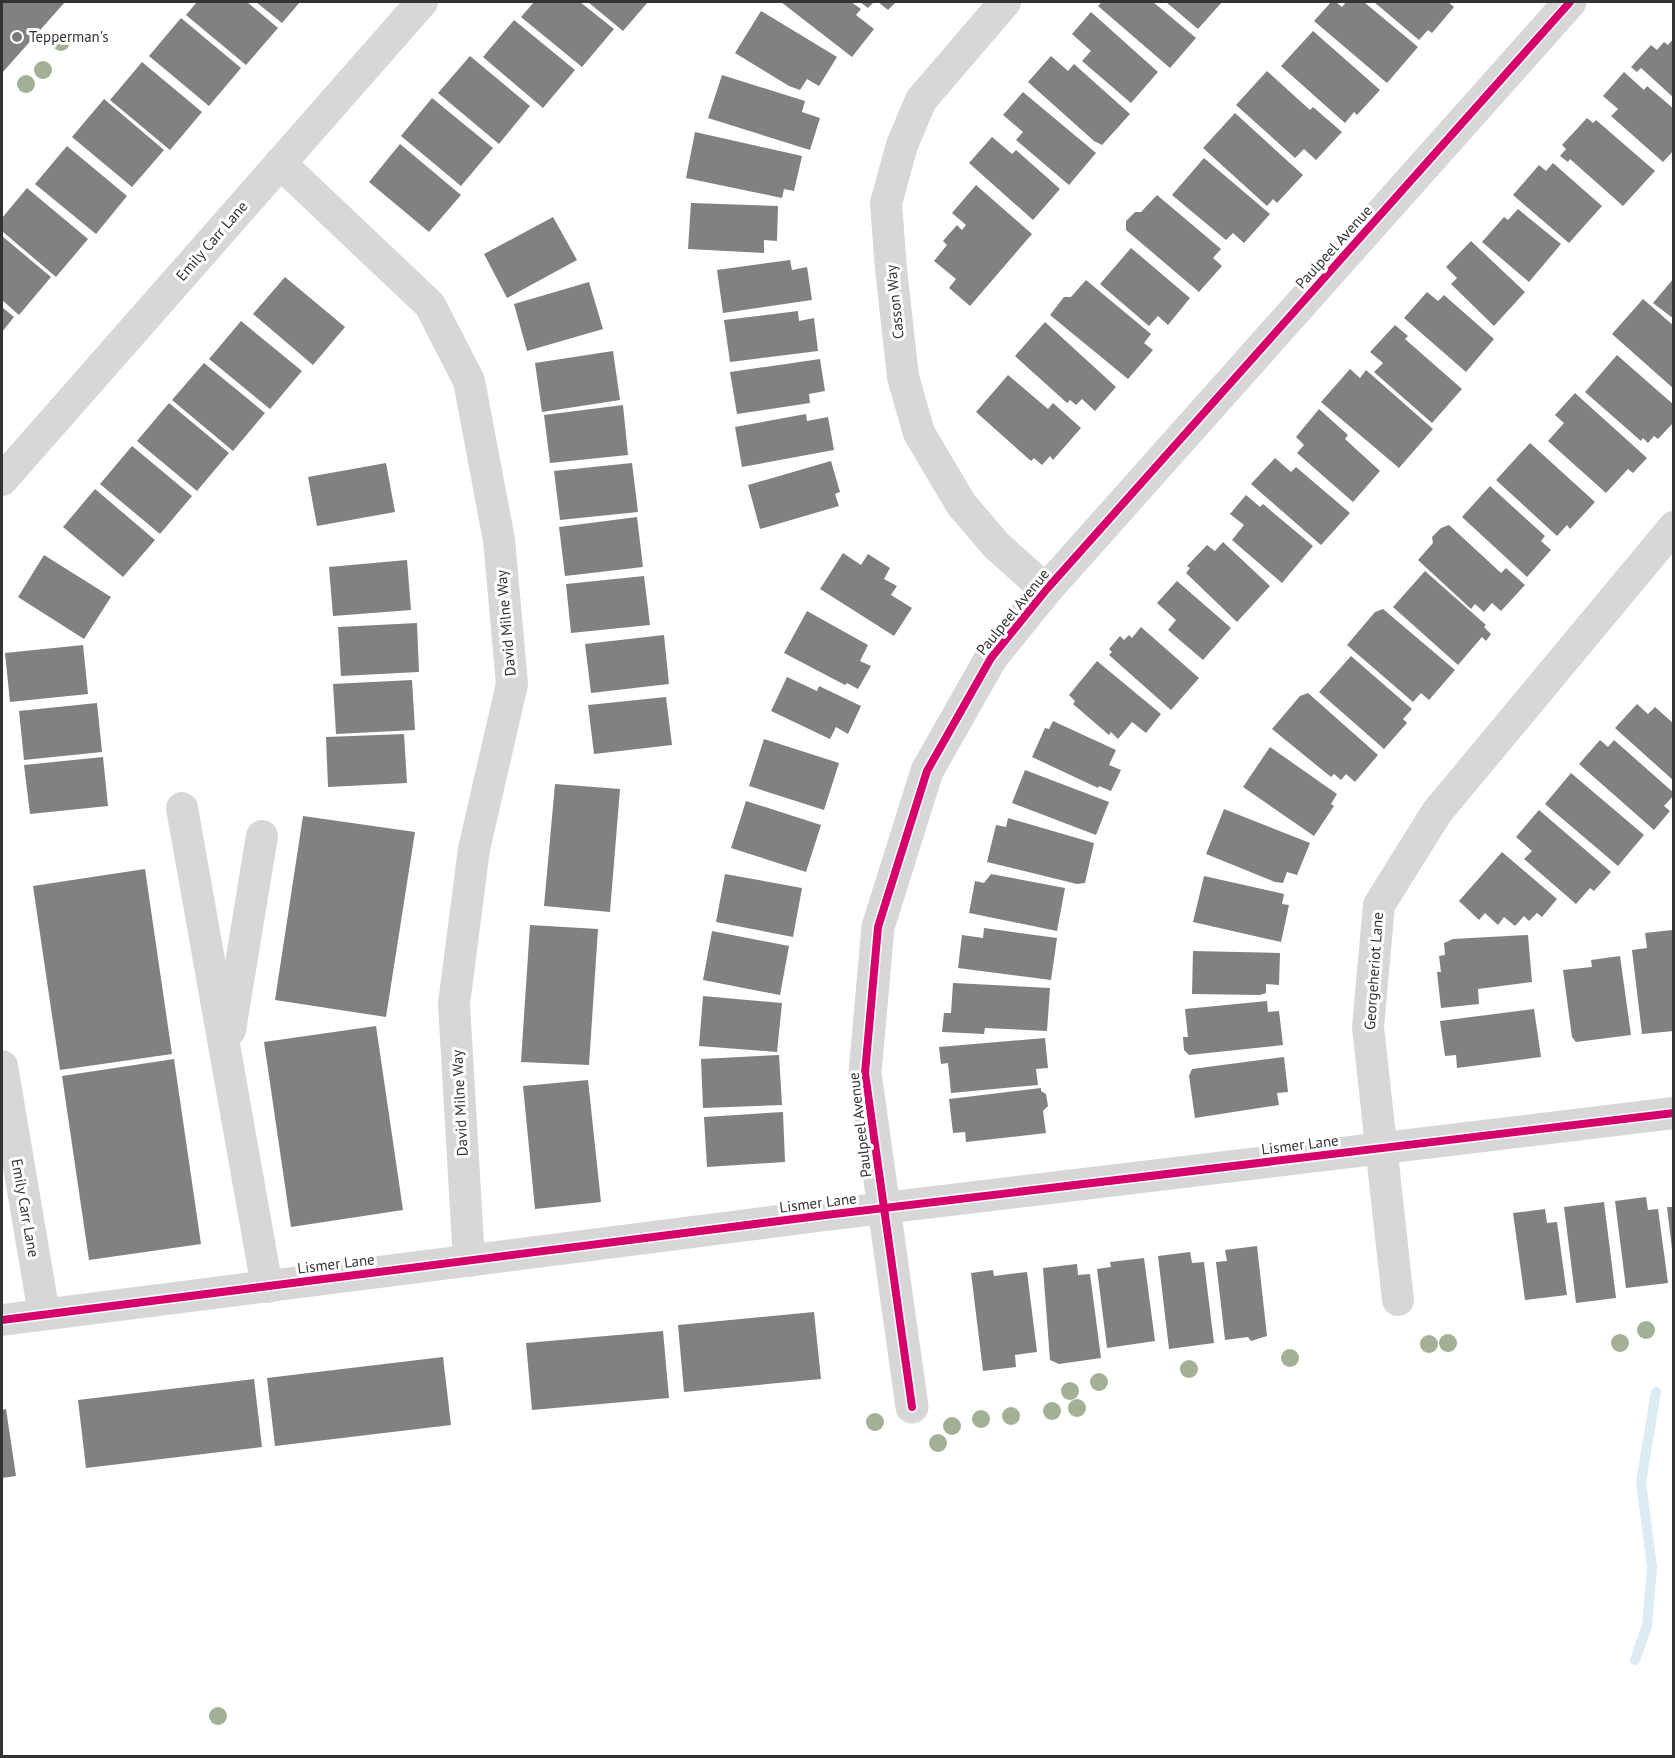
<svg xmlns="http://www.w3.org/2000/svg" width="1675" height="1758" font-family="'PT Sans',sans-serif">
  <style>
    .lines { fill: none; stroke-linecap: round; stroke-linejoin: round }
    .stream { stroke: #ddebf3; stroke-width: 10 }
    .building { fill: #818181 }
    .minor { stroke: #d7d7d7; stroke-width: 32 }
    .tertiary { stroke: #d7d7d7; stroke-width: 33 }
    .cycleway-casing { stroke: #fff; stroke-width: 11 }
    .cycleway { stroke: #d6006c; stroke-width: 8 }
    .tree { fill: #a2b095 }
    .poi-dot { fill: #7a7a7a; stroke: #fff; stroke-width: 2 }
    .labels { text-anchor: middle; stroke-width: 6; stroke-linejoin: round; paint-order: stroke }
    .poi-label { font-size: 15px; fill: #333; stroke: #fff; text-anchor: start }
    .street-label { font-size: 15px; fill: #333; stroke: #fff }
  </style>
  <rect width="100%" height="100%" fill="#fff"/>
  <g class="lines">
    <!-- stream -->
    <path class="stream" d="M1635,1660L1647,1626L1652,1567L1641,1482L1656,1392"/>
  </g>
  <!-- building -->
  <g class="building">
    <path d="M2,2H65L2,73Z"/>
    <path d="M197,2H247L278,28L246,65L186,15Z"/>
    <path d="M256,2H300L282,23Z"/>
    <path d="M534,2H580L614,29L582,67L521,17Z"/>
    <path d="M588,2H648L623,31Z"/>
    <path d="M781,2H851L861,9L856,15L874,29L852,57Z"/>
    <path d="M860,2H874L868,8Z"/>
    <path d="M878,2H896L888,10Z"/>
    <path d="M1102,2H1153L1196,38L1170,68L1098,6Z"/>
    <path d="M1166,2H1222L1198,29Z"/>
    <path d="M1331,2H1336L1342,7L1346,2H1364L1418,47L1387,83L1314,21Z"/>
    <path d="M1374,2H1448L1454,7L1432,33L1428,30L1419,40Z"/>
    <path d="M761,11L837,57L819,86L807,79L800,90L789,86L735,53Z"/>
    <path d="M1091,12L1158,72L1131,103L1082,61L1091,51L1072,34Z"/>
    <path d="M181,18L241,68L209,106L149,56Z"/>
    <path d="M514,20L575,70L543,108L483,57Z"/>
    <path d="M1313,31L1380,90L1357,115L1354,112L1345,123L1281,66Z"/>
    <path d="M1674,38V98L1641,68L1637,72L1631,67L1651,45L1657,50L1664,42L1668,45Z"/>
    <path d="M470,56L530,106L499,144L438,93Z"/>
    <path d="M1051,56L1068,71L1074,64L1130,114L1102,145L1094,141L1028,82Z"/>
    <path d="M142,62L202,112L170,150L110,100Z"/>
    <path d="M1267,71L1310,110L1313,107L1342,132L1316,160L1304,149L1295,158L1236,105Z"/>
    <path d="M1624,72L1644,90L1647,86L1674,109V150L1663,162L1611,116L1618,109L1603,96Z"/>
    <path d="M722,75L805,101L802,112L820,118L810,150L708,118Z"/>
    <path d="M1023,92L1096,153L1069,185L1016,140L1023,132L1003,115Z"/>
    <path d="M432,98L493,148L461,186L401,136Z"/>
    <path d="M104,99L164,150L132,187L72,137Z"/>
    <path d="M1235,113L1303,175L1277,203L1273,199L1267,206L1203,148Z"/>
    <path d="M1587,118L1593,123L1596,120L1655,171L1623,206L1570,159L1568,162L1560,156L1566,149L1562,145Z"/>
    <path d="M695,132L802,156L794,191L784,189L782,198L686,178Z"/>
    <path d="M992,137L1012,154L1016,150L1060,189L1033,220L969,163Z"/>
    <path d="M400,144L461,195L429,232L369,182Z"/>
    <path d="M67,146L127,196L96,234L35,184Z"/>
    <path d="M1204,158L1270,214L1244,243L1233,233L1226,240L1172,195Z"/>
    <path d="M1553,163L1602,206L1569,243L1513,195L1539,165L1546,171Z"/>
    <path d="M976,185L1032,234L970,306L949,288L956,279L934,261L947,245L943,241L957,225L962,230L966,225L952,213Z"/>
    <path d="M27,188L88,239L56,277L2,231V218Z"/>
    <path d="M1157,195L1221,249L1213,258L1222,266L1199,292L1126,230V221L1135,212H1141Z"/>
    <path d="M691,203L778,206L777,241L764,240V253L688,249Z"/>
    <path d="M1518,209L1561,244L1529,282L1482,242L1504,217L1508,220Z"/>
    <path d="M553,217L577,260L507,298L484,254Z"/>
    <path d="M2,236L51,277L19,315L2,300Z"/>
    <path d="M1471,241L1525,292L1494,326L1451,284L1457,278L1446,267Z"/>
    <path d="M1131,248L1190,298L1168,325L1158,316L1149,326L1100,284Z"/>
    <path d="M790,260L792,270L807,267L812,300L723,313L717,270Z"/>
    <path d="M285,277L345,327L313,365L253,314Z"/>
    <path d="M1674,278V319L1653,303Z"/>
    <path d="M1086,280L1151,334L1144,343L1153,350L1128,379L1050,315L1064,297H1071Z"/>
    <path d="M589,282L603,329L527,351L514,304Z"/>
    <path d="M1427,292L1438,301L1444,295L1494,339L1466,372L1404,318Z"/>
    <path d="M1643,299L1674,326V389L1612,334Z"/>
    <path d="M2,307L14,317L2,332Z"/>
    <path d="M798,311L799,321L814,318L818,351L730,362L724,320Z"/>
    <path d="M241,321L302,371L270,409L209,359Z"/>
    <path d="M1045,322L1116,387L1095,411L1082,399L1076,405L1070,400L1067,403L1015,356Z"/>
    <path d="M1395,325L1408,336L1405,339L1462,389L1432,423L1374,372L1383,363L1370,352Z"/>
    <path d="M613,351L620,400L542,412L535,363Z"/>
    <path d="M1617,355L1674,405V422L1658,439L1654,436L1648,443L1643,438L1641,441L1585,392Z"/>
    <path d="M820,359L825,391L809,394L810,403L737,414L730,372Z"/>
    <path d="M204,363L265,413L233,451L172,400Z"/>
    <path d="M1350,369L1360,378L1366,370L1433,429L1399,468L1321,402Z"/>
    <path d="M1008,375L1048,409L1053,403L1081,428L1053,460L1050,456L1042,465L1034,458L1031,461L976,412Z"/>
    <path d="M1575,393L1647,458L1633,473L1628,469L1606,493L1548,441L1564,423L1555,415Z"/>
    <path d="M169,403L229,453L197,491L137,441Z"/>
    <path d="M623,405L628,455L550,463L544,415Z"/>
    <path d="M1319,409L1348,435L1345,439L1380,471L1353,502L1297,453L1304,445L1296,437Z"/>
    <path d="M806,414L807,421L828,417L834,450L742,467L735,427Z"/>
    <path d="M1530,443L1595,502L1570,529L1567,525L1557,536L1496,480Z"/>
    <path d="M132,446L192,496L160,534L100,484Z"/>
    <path d="M1275,458L1291,472L1296,467L1350,513L1321,545L1251,484Z"/>
    <path d="M831,461L840,492L835,494L839,506L760,529L748,485Z"/>
    <path d="M386,463L395,512L317,526L308,477Z"/>
    <path d="M632,463L638,512L560,520L554,471Z"/>
    <path d="M1490,486L1545,536L1541,541L1551,550L1527,577L1462,517Z"/>
    <path d="M95,489L155,540L123,577L63,527Z"/>
    <path d="M1246,495L1260,507L1263,504L1313,546L1282,583L1232,540L1244,525L1230,514Z"/>
    <path d="M637,517L643,567L565,576L559,527Z"/>
    <path d="M1449,525L1501,573L1506,568L1525,585L1501,611L1492,603L1484,612L1475,604L1471,609L1418,560L1433,543L1432,537L1441,528Z"/>
    <path d="M1223,542L1270,586L1237,622L1186,573L1190,568L1187,566L1207,545L1215,551Z"/>
    <path d="M843,553L861,565L868,554L890,568L884,579L897,586L891,595L912,608L894,636L820,589Z"/>
    <path d="M44,555L111,597L84,639L18,597Z"/>
    <path d="M407,560L411,610L333,616L329,567Z"/>
    <path d="M1425,571L1486,625L1484,627L1491,634L1486,641L1482,637L1458,665L1393,607Z"/>
    <path d="M644,576L650,625L571,633L566,584Z"/>
    <path d="M1177,581L1231,628L1203,660L1168,630L1176,620L1157,603Z"/>
    <path d="M1383,609L1455,670L1429,700L1421,693L1413,702L1347,645L1375,612Z"/>
    <path d="M807,611L868,645L860,661L871,666L858,689L847,683L845,685L784,653Z"/>
    <path d="M417,623L419,672L341,676L338,627Z"/>
    <path d="M1141,627L1199,678L1171,710L1109,655L1112,652L1109,649L1120,636L1124,640L1129,635L1132,638Z"/>
    <path d="M664,635L669,684L591,693L585,644Z"/>
    <path d="M83,645L88,694L10,702L5,653Z"/>
    <path d="M1351,656L1412,709L1403,719L1407,723L1384,749L1319,692Z"/>
    <path d="M1097,661L1161,714L1146,733L1132,722L1118,739L1111,732L1109,735L1073,704L1075,701L1069,695Z"/>
    <path d="M787,677L817,691L819,686L861,706L848,734L836,727L830,739L771,711Z"/>
    <path d="M412,680L415,730L336,734L333,684Z"/>
    <path d="M1308,693L1378,755L1355,782L1346,774L1341,780L1334,774L1331,777L1272,729L1300,696Z"/>
    <path d="M666,697L672,745L594,754L588,705Z"/>
    <path d="M97,703L102,752L24,760L19,711Z"/>
    <path d="M1637,704L1648,714L1655,707L1674,724V781L1615,728Z"/>
    <path d="M1053,721L1116,750L1109,765L1121,770L1111,791L1099,786L1098,788L1032,757L1045,728L1049,729Z"/>
    <path d="M404,734L407,783L328,787L326,737Z"/>
    <path d="M764,739L839,763L824,810L749,786Z"/>
    <path d="M1600,740L1608,747L1614,740L1674,793V795L1664,806L1670,811L1654,830L1579,764Z"/>
    <path d="M1270,747L1337,794L1331,804L1334,806L1314,836L1243,787Z"/>
    <path d="M103,757L108,806L30,814L24,765Z"/>
    <path d="M1025,770L1109,802L1096,835L1012,803Z"/>
    <path d="M1571,773L1644,835L1618,866L1545,804Z"/>
    <path d="M555,784L620,789L610,912L544,906Z"/>
    <path d="M746,801L821,825L806,872L731,848Z"/>
    <path d="M1224,809L1310,843L1297,875L1287,872L1283,883L1275,882L1206,854Z"/>
    <path d="M1539,810L1611,872L1594,891L1590,888L1576,904L1524,859L1532,851L1516,837Z"/>
    <path d="M303,816L415,832L386,1017L275,1000Z"/>
    <path d="M1008,818L1094,843L1085,883L1077,884L987,862L996,825L1006,827Z"/>
    <path d="M1502,852L1557,899L1542,917L1537,913L1529,921L1524,916L1515,926L1504,917L1498,925L1485,913L1479,920L1459,901Z"/>
    <path d="M145,869L172,1054L60,1070L33,886Z"/>
    <path d="M725,874L802,888L793,937L716,922Z"/>
    <path d="M991,874L1065,888L1057,931L969,913L975,881L984,883Z"/>
    <path d="M1204,876L1284,894L1282,904L1289,905L1281,942L1193,922Z"/>
    <path d="M530,925L598,929L589,1065L521,1062Z"/>
    <path d="M984,928L1057,938L1051,980L958,968L962,935L983,938Z"/>
    <path d="M1672,930L1674,945V1031L1642,1034L1632,950L1647,948L1645,933Z"/>
    <path d="M712,931L789,946L780,995L703,980Z"/>
    <path d="M1528,935L1532,982L1478,989L1479,1004L1441,1008L1437,972H1441L1439,956L1445,955L1444,943L1453,939Z"/>
    <path d="M1193,951L1280,953L1279,985L1266,984V993L1260,995L1192,994Z"/>
    <path d="M1620,956L1631,1035L1576,1042L1572,1037L1563,970L1592,967L1591,960Z"/>
    <path d="M953,983L1050,988L1047,1031L985,1028L984,1034L942,1032L944,1013H951Z"/>
    <path d="M703,996L782,1003L777,1052L699,1046Z"/>
    <path d="M1267,1001L1268,1012L1279,1011L1283,1045L1189,1055L1184,1050L1183,1037H1188L1185,1009Z"/>
    <path d="M1534,1009L1541,1057L1457,1068L1456,1055L1445,1056L1440,1021Z"/>
    <path d="M376,1026L403,1210L291,1227L264,1042Z"/>
    <path d="M1045,1038L1048,1068L1036,1069L1038,1085L951,1093L948,1063L941,1064L939,1047Z"/>
    <path d="M779,1055L782,1105L703,1108L701,1059Z"/>
    <path d="M1284,1057L1288,1092L1277,1093L1279,1105L1195,1118L1189,1076L1192,1069Z"/>
    <path d="M174,1059L201,1244L89,1260L62,1076Z"/>
    <path d="M588,1080L601,1202L535,1209L523,1086Z"/>
    <path d="M1041,1088V1091L1046,1094L1048,1106L1043,1111L1046,1133L966,1142L965,1132L953,1133L949,1099Z"/>
    <path d="M783,1112L785,1162L707,1167L704,1117Z"/>
    <path d="M1646,1197L1648,1210L1658,1209L1668,1283L1626,1288L1615,1201Z"/>
    <path d="M1604,1202L1616,1298L1576,1303L1564,1207Z"/>
    <path d="M1667,1207H1674V1249H1672Z"/>
    <path d="M1545,1209L1547,1223L1557,1222L1567,1295L1525,1300L1513,1213Z"/>
    <path d="M1257,1246L1267,1336L1251,1341L1248,1337L1225,1340L1216,1262L1227,1261L1225,1250Z"/>
    <path d="M1190,1252L1192,1263L1204,1262L1214,1343L1169,1349L1158,1256Z"/>
    <path d="M1144,1258L1155,1341L1107,1348L1097,1269L1111,1267L1110,1262Z"/>
    <path d="M1077,1264L1078,1275L1090,1274L1101,1358L1059,1364L1050,1360L1043,1268Z"/>
    <path d="M993,1270L994,1276L1027,1272L1037,1352L1015,1355L1016,1367L983,1371L971,1273Z"/>
    <path d="M814,1312L821,1379L684,1392L678,1325Z"/>
    <path d="M663,1331L669,1398L532,1410L526,1343Z"/>
    <path d="M443,1357L451,1425L275,1446L267,1378Z"/>
    <path d="M254,1379L262,1447L86,1468L78,1400Z"/>
    <path d="M6,1409L16,1476L2,1478V1410Z"/>
  </g>
  <g class="lines">
    <!-- minor -->
    <g class="minor">
      <path d="M1005,2L921,100L902,145L886,203L891,269L903,377L919,433L961,504L996,545L1046,590"/>
      <path d="M280,163L430,305L469,381L499,540L512,684L474,849L454,1004L469,1261"/>
      <path d="M2,480L422,2"/>
      <path d="M182,808L267,1287"/>
      <path d="M230,1030L262,836"/>
      <path d="M2,1066L44,1314"/>
      <path d="M1398,1300L1368,1027L1379,905L1437,812L1674,527"/>
      <path d="M2,1320L826,1215L1674,1113"/>
    </g>
    <!-- tertiary -->
    <path class="tertiary" d="M912,1407L865,1073L878,927L927,771L991,658L1046,590L1570,2"/>
    <!-- cycleway casing -->
    <g class="cycleway-casing">
      <g id="cycleway">
        <path d="M2,1320L826,1215L1674,1113"/>
        <path d="M912,1407L865,1073L878,927L927,771L991,658L1046,590L1570,2"/>
      </g>
    </g>
    <!-- cycleway -->
    <use href="#cycleway" class="cycleway"/>
  </g>
  <!-- trees -->
  <g class="tree">
    <circle cx="61" cy="42" r="9"/>
    <circle cx="43" cy="70" r="9"/>
    <circle cx="26" cy="84" r="9"/>
    <circle cx="1646" cy="1330" r="9"/>
    <circle cx="1448" cy="1343" r="9"/>
    <circle cx="1620" cy="1343" r="9"/>
    <circle cx="1429" cy="1344" r="9"/>
    <circle cx="1290" cy="1358" r="9"/>
    <circle cx="1189" cy="1369" r="9"/>
    <circle cx="1099" cy="1382" r="9"/>
    <circle cx="1070" cy="1391" r="9"/>
    <circle cx="1077" cy="1408" r="9"/>
    <circle cx="1052" cy="1411" r="9"/>
    <circle cx="1011" cy="1416" r="9"/>
    <circle cx="981" cy="1419" r="9"/>
    <circle cx="875" cy="1422" r="9"/>
    <circle cx="952" cy="1426" r="9"/>
    <circle cx="938" cy="1443" r="9"/>
    <circle cx="218" cy="1716" r="9"/>
  </g>
  <!-- markers -->
  <circle class="poi-dot" cx="17" cy="37" r="6"/>
  <g class="labels">
    <!-- poi labels -->
    <g class="poi-label">
      <text x="29" y="42">Tepperman's</text>
    </g>
    <!-- street labels -->
    <g class="street-label">
      <text transform="translate(212 241) rotate(-49)" y="5">Emily Carr Lane</text>
      <text transform="translate(1334 247) rotate(-48)" y="5">Paulpeel Avenue</text>
      <text transform="translate(895 302) rotate(-96)" y="5">Casson Way</text>
      <text transform="translate(1013 612) rotate(-51)" y="5">Paulpeel Avenue</text>
      <text transform="translate(506 623) rotate(-95)" y="5">David Milne Way</text>
      <text transform="translate(1374 971) rotate(-86)" y="5">Georgeheriot Lane</text>
      <text transform="translate(460 1103) rotate(-93)" y="5">David Milne Way</text>
      <text transform="translate(860 1125) rotate(-97)" y="5">Paulpeel Avenue</text>
      <text transform="translate(1300 1145) rotate(-7)" y="5">Lismer Lane</text>
      <text transform="translate(818 1203) rotate(-7)" y="5">Lismer Lane</text>
      <text transform="translate(25 1208) rotate(80)" y="5">Emily Carr Lane</text>
      <text transform="translate(336 1264) rotate(-7)" y="5">Lismer Lane</text>
    </g>
  </g>
  <!-- border -->
  <rect width="1675" height="1758" fill="none" stroke="#333333" stroke-width="6"/>
</svg>
